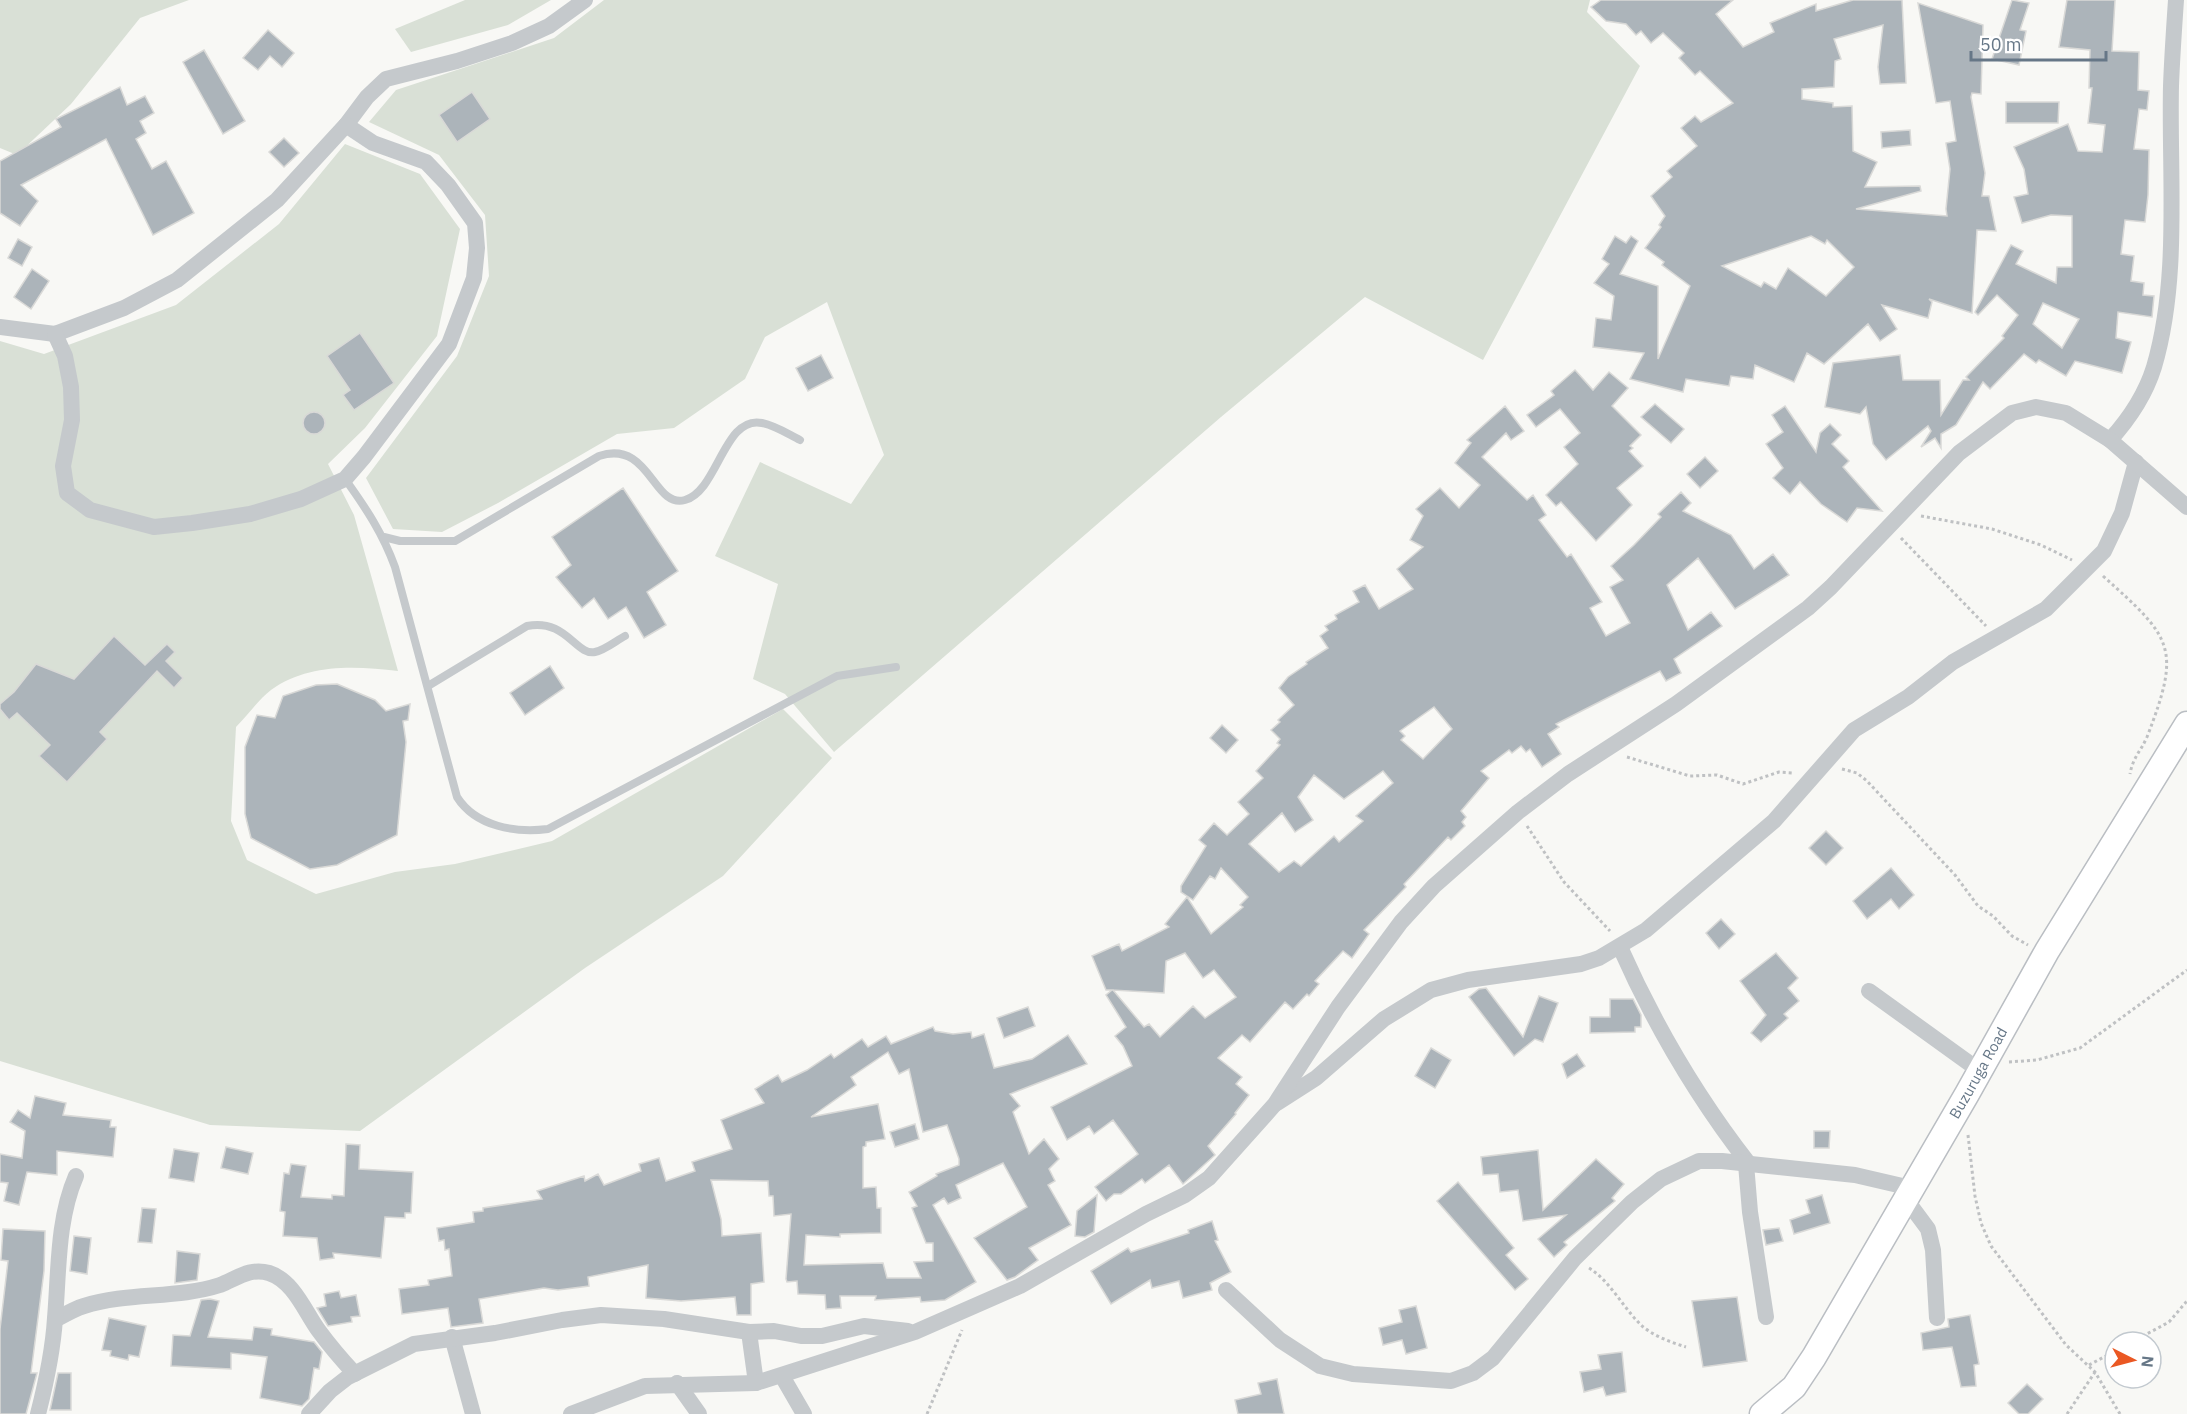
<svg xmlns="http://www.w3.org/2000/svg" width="2187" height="1414" font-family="'IBM Plex Sans',sans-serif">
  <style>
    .green { fill: #d9e0d6 }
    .building { fill: #acb4ba; stroke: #d9d9d7; stroke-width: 1.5; fill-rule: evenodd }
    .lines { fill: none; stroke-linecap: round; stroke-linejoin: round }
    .secondary-casing { stroke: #babec3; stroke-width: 27 }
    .path { stroke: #bfc1c3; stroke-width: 3; stroke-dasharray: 3 3; stroke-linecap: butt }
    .lane { stroke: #c5c9cc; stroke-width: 8 }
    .street { stroke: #c5c9cc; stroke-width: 16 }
    .secondary { stroke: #fff; stroke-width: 24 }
    .labels { text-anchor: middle; stroke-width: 6; stroke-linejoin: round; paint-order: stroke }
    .street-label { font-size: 15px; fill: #667787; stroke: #fff }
  </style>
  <rect width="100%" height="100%" fill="#f8f8f5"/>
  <!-- green -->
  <g class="green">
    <path d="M0,0H189L140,18L71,104L17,155L0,148Z"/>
    <path d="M465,0H551L508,25L411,52L395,29Z"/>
    <path d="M604,0H1590L1587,12L1640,66L1483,360L1365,297L1221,417L834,752L785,694L753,679L778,584L715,556L760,462L851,504L884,455L827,302L765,337L745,379L674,428L617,434L498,503L442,532L393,529L366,478L457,356L489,276L485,215L439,155L369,122L396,90L554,38Z"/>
    <path d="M345,144L420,174L460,229L437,336L365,428L328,464L354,515L398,671C356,666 308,663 271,690C258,700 247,716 236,727L231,821L247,860L316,894L395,872L455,864L552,841L783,709L832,758L723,876L585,968L360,1131L210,1125L0,1061V341L44,354L176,305L279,224Z"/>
  </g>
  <!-- building -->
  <g class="building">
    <path d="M1601,0H1733L1716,14L1743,47L1774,32L1770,23L1816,4V11L1853,0H1902L1906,83L1880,84L1878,67L1883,25L1834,39L1841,59L1835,61L1834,87L1802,89V99L1833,103V107L1852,106L1853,151L1877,162L1865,187L1920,186L1921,191L1856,209L1947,216L1946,209L1950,169L1946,143L1956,141L1950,101L1936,103L1918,3L1983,25L1981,94L1972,93L1971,97L1985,173L1982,196H1989L1996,231L1977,230L1972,313L1929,299L1932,302L1928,318L1882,305L1897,329L1880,341L1868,324L1824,364L1807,353L1794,382L1755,365L1753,379L1731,376L1729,386L1686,379L1683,392L1630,379L1644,353L1593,347L1596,318L1611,320L1614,296L1594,283L1609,264L1602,259L1615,236L1626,243L1631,236L1638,241L1620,274L1658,286V359L1690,286L1662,265L1664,262L1645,248L1661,227L1659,225L1665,216L1651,196L1672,177L1667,171L1697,146L1681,128L1695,116L1701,122L1733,103L1700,71L1695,75L1679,58L1684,53L1663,33L1651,43L1641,31L1636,35L1626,24L1606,21L1591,7ZM1811,236L1825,244L1827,240L1854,267L1826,296L1788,268L1776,289L1764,282L1761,287L1722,266Z"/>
    <path d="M2012,0L2029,3L2020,30L2026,31L2019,65L1992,59Z"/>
    <path d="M2067,0H2115L2112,51L2139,52L2138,90L2149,91L2147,110L2139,109L2134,149L2149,150L2148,195L2145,222L2125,220L2121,254L2134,256L2131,281L2144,283L2143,295L2154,296L2152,317L2118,312L2116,338L2131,342L2122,373L2075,361L2066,376L2039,360L2036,363L2024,354L1990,389L1983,382L1956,425L1941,434V448L1935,438L1921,447L1931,431L1928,426L1886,460L1873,444L1866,407L1860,414L1825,407L1833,363L1900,355L1903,380H1940L1941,415L1963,380H1969L1966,377L2004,338L2002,336L2018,315L1997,295L1978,315L1975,312L2011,245L2023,251L2016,264L2056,283L2057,267H2072V216L2051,215L2022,223L2014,197L2028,194L2024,169L2014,147L2068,124L2078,151L2102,152L2105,125L2088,123L2092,88H2089L2090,50L2059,47ZM2043,303L2079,319L2062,348L2033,324Z"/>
    <path d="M268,30L294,53L282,67L270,56L258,70L243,58Z"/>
    <path d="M204,50L245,121L223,134L183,62Z"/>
    <path d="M120,87L127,105L145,96L154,113L140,121L146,133L136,139L152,169L166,161L194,213L153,235L106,139L21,185L38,201L20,226L0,213V161L61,127L56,119Z"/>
    <path d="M472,92L490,119L457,142L439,115Z"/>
    <path d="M2006,102H2059L2058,123H2006Z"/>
    <path d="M1910,130L1911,145L1882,148L1881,132Z"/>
    <path d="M284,138L299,153L284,167L269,152Z"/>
    <path d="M18,239L32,247L22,266L8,258Z"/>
    <path d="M32,269L49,281L31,309L14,297Z"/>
    <path d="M360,333L394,383L354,410L343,395L350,390L327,356Z"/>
    <path d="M821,355L833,378L808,391L796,368Z"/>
    <path d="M1575,370L1593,390L1609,372L1628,388L1612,406L1641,435L1630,446L1633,448L1629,451L1643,466L1617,488L1632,505L1596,541L1561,502L1556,506L1546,495L1578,464L1564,447L1580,433L1560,409L1536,427L1527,415L1554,395L1551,391Z"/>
    <path d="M1655,404L1684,429L1671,443L1641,417Z"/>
    <path d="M1505,406L1524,431L1511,440L1506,433L1482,457L1527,500L1533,495L1546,515L1539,520L1567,557L1571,554L1602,602L1590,608L1606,636L1630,623L1610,587L1623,580L1611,566L1634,545L1661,517L1658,514L1681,492L1691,503L1683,511L1731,535L1754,569L1773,554L1789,575L1735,609L1698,558L1667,585L1688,630L1711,612L1722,626L1674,659L1681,673L1666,681L1660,671L1556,724L1559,727L1548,734L1561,754L1542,767L1530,749L1526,752L1521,746L1512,753L1509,750L1481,771L1489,778L1461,811L1466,817L1462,822L1465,826L1451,840L1448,837L1404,884L1406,887L1364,930L1369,934L1352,958L1343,951L1315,981L1319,984L1309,996L1307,994L1293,1009L1285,1002L1250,1042L1242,1035L1218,1058L1242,1077L1236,1084L1249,1095L1235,1113L1236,1114L1208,1146L1215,1155L1183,1184L1169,1165L1145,1183L1142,1179L1121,1194H1114L1106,1201L1095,1187L1138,1154L1113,1120L1094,1134L1089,1126L1067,1140L1051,1107L1132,1066L1123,1046L1115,1036L1126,1027L1106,995L1112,990H1106L1092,956L1119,944L1122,951L1169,927L1165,924L1187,897L1211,934L1243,907L1240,905L1248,897L1221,868L1215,879L1210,876L1193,900L1181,892V886L1206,846L1199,840L1214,823L1227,835L1249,814L1238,802L1263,778L1256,771L1280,745L1277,743L1280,739L1271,730L1280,722L1278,720L1294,705L1279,688L1288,677L1307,664L1306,662L1328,648L1320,636L1328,630L1325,626L1337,619L1335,615L1359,602L1353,591L1365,585L1379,609L1413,589L1397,569L1423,547L1410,540L1423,516L1416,509L1440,488L1459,508L1480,485L1455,463L1471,443L1467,440ZM1434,707L1452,729L1423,759L1401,740L1405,736L1400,731ZM1383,771L1393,783L1356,816L1363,821L1339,842L1334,836L1301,866L1294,861L1279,872L1249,844L1282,813L1295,832L1313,820L1298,797L1314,775L1344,799ZM1185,953L1203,978L1214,970L1236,997L1205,1018L1193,1006L1160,1037L1149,1024L1144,1027L1113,990L1164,993L1166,961Z"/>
    <path d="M1785,406L1816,452L1820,433L1830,424L1841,435L1832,444L1849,461L1843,467L1882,511L1857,508L1847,522L1821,504L1800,482L1790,494L1773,478L1783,468L1766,444L1783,432L1772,415Z"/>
    <circle cx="314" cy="423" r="11"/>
    <path d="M1705,457L1718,471L1700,488L1687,474Z"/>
    <path d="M623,488L678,571L647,592L666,625L644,638L626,607L608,619L594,598L582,608L556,577L571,565L552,537Z"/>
    <path d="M114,636L145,665L167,644L175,652L166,661L183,678L174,688L157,671L100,732L107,739L67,782L39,756L50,745L17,713L9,720L0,709V704L14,692L36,664L74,679Z"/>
    <path d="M550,666L564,688L525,715L510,693Z"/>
    <path d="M337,684L375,700L386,711L410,704L408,720L403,721L406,742L397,835L337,865L310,869L251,838L245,814V747L257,715L275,718L283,696L316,685Z"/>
    <path d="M1222,725L1238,740L1226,753L1210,738Z"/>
    <path d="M1826,831L1843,848L1826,865L1809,848Z"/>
    <path d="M1891,868L1914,895L1899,909L1891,899L1867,919L1853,901Z"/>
    <path d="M1721,919L1735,934L1719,949L1706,933Z"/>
    <path d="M1776,953L1798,978L1788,988L1799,1001L1784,1014L1788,1018L1761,1042L1751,1033L1766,1015L1740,981Z"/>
    <path d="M1486,988L1523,1037L1539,996L1558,1003L1543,1042L1535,1039L1514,1056L1469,997L1479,989Z"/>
    <path d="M1610,999H1633L1641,1015V1027H1635V1032L1590,1033V1017H1610Z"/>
    <path d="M1028,1007L1035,1026L1004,1038L997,1018Z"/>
    <path d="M933,1027L935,1031L953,1034L971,1032L972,1038L984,1034L994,1068L1032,1059L1068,1035L1087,1064L1010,1094L1020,1106L1013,1112L1029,1154L1044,1139L1059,1159L1049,1169L1055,1181L1048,1185L1071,1225L1029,1248L1038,1260L1015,1277L1007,1280L974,1238L1027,1207L1003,1163L956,1185L961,1198L948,1204L944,1198L933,1205L976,1282L945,1300L921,1302L920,1297L875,1300L876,1296H840L841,1308L826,1309L825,1295L798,1294L797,1281L787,1282L786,1279L791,1214L774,1216L773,1196H769L768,1181L711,1180L721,1219L722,1236L761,1233L764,1282L751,1284V1315H737L735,1297L681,1301L646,1298L648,1265L588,1277L589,1286L558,1290L544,1288L479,1299L483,1323L451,1327L448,1308L402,1314L399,1289L429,1285L428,1280L452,1276L449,1249L445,1250L444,1240L439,1241L437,1228L474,1222L473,1212L483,1211V1208L542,1199L537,1191L584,1176L585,1181L598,1174L604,1185L641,1171L639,1164L659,1158L666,1181L695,1171L692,1162L732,1149L721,1120L764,1103L755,1089L778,1075L782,1082L807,1070L831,1054L834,1058L862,1039L868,1047L886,1036L891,1044ZM888,1052L899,1074L909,1069L923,1132L947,1125L959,1159V1165L936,1174L937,1176L909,1192L917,1206L912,1208L926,1243H933V1261L914,1262L921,1278H887L883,1263L804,1265L806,1235L840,1237V1234L881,1233V1208H877L876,1187L863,1188V1147L866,1146V1142L885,1139L878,1104L811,1117L856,1085L851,1077Z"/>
    <path d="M1431,1048L1451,1060L1435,1088L1415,1076Z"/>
    <path d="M1577,1054L1585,1066L1567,1078L1562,1064Z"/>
    <path d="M35,1096L66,1103L63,1115L111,1120L110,1127H116L113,1157L57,1151V1175L27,1172L19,1205L4,1201L8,1183L0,1182V1154L22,1158L25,1131L10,1122L18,1110L30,1118Z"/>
    <path d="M915,1124L919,1139L895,1147L890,1132Z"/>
    <path d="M1814,1131H1830L1829,1148H1814Z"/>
    <path d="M346,1144L360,1145L359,1169L413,1172L411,1213H405V1218L385,1217L381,1258L333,1253L334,1258L320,1260L317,1238L283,1236L285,1212L280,1211L284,1173L289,1174L291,1164L306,1166L301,1197L332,1199V1195L344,1196Z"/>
    <path d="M226,1147L253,1153L248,1174L221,1168Z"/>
    <path d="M174,1149L199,1153L194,1182L169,1178Z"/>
    <path d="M1538,1150L1543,1210L1596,1159L1624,1184L1612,1198L1615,1201L1564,1242L1567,1245L1554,1257L1538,1239L1566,1215L1523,1221L1518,1190L1500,1192L1498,1174L1483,1175L1481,1157Z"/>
    <path d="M1458,1182L1514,1248L1506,1255L1528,1279L1515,1290L1437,1201Z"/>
    <path d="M1097,1195L1094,1232L1085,1237L1075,1236L1077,1211Z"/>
    <path d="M1822,1195L1830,1223L1794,1234L1790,1220L1810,1213L1806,1200Z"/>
    <path d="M142,1208L156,1209L152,1243L138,1242Z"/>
    <path d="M1212,1221L1218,1240L1215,1241L1231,1272L1210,1283L1212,1290L1183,1298L1179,1281L1152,1288L1150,1280L1111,1304L1091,1271L1128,1248L1131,1252L1189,1233L1188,1230Z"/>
    <path d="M1779,1228L1783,1241L1766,1245L1763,1230Z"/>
    <path d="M3,1229L45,1231L44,1271L31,1373H37L26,1414H0V1329L8,1261L1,1260Z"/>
    <path d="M74,1236L91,1238L87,1274L70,1271Z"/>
    <path d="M177,1251L200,1254L197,1280L175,1283Z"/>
    <path d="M339,1291L341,1298L356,1295L360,1316L351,1317L352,1322L328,1326L317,1308L326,1306L324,1294Z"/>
    <path d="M1737,1297L1747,1361L1703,1367L1692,1301Z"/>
    <path d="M210,1299L219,1301L208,1337L252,1340L254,1327L272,1329L271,1335L314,1342L322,1352L319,1369L314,1368L309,1399L302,1406L260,1398L267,1357L231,1353V1369L171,1366L173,1335L190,1336L201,1300Z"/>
    <path d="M1416,1306L1427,1348L1406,1354L1402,1340L1383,1345L1379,1328L1402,1322L1399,1310Z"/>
    <path d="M1970,1315L1979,1364L1974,1365L1976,1386L1961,1387L1952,1347L1923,1350L1921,1333L1949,1327L1948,1319Z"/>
    <path d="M109,1318L146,1326L139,1357L129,1355L128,1360L110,1356L111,1351L102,1350Z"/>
    <path d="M1622,1352L1626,1392L1606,1396L1603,1387L1584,1392L1580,1372L1601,1369L1598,1355Z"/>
    <path d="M58,1373H71V1410H50Z"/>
    <path d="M1277,1379L1284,1414H1238L1235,1400L1261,1394L1258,1383Z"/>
    <path d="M2027,1384L2043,1399L2028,1414H2019L2008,1403Z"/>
  </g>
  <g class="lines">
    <!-- secondary casing -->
    <g class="secondary-casing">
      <g id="secondary">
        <path id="s1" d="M1762,1414L1794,1387L1814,1357L1967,1094L2047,951L2187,724"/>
      </g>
    </g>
    <!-- path -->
    <g class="path">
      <path d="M1921,516L1992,529L2041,545L2072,560"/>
      <path d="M1901,538L1986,626"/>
      <path d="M2103,576C2172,638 2182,647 2147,737C2141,751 2133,757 2130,774"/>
      <path d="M1627,757L1690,776L1717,775L1743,784L1779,772L1793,773"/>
      <path d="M1842,769L1857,773L1867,781L1955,875L1978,906L1993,916L2012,936L2028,945"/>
      <path d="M1527,826L1564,882L1610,931"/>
      <path d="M2009,1062L2037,1060L2080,1048L2187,970"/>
      <path d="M1968,1135L1975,1196L1981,1223L1991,1246L2066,1345L2095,1372L2120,1414"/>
      <path d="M1589,1268C1610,1281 1622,1306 1640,1324C1651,1335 1670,1342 1686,1347"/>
      <path d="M2132,1342L2169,1322L2187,1301"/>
      <path d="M2089,1365L2115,1351"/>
      <path d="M927,1414L962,1330"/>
      <path d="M2067,1414L2095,1372"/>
    </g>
    <!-- lane -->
    <g class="lane">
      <path d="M345,479C366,508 383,534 395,567L457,797C476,827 516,833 548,829L837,676L896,667"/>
      <path d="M384,537L400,541H455L599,456C650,439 653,509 685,500C718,491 724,415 762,423C776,426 788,434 800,440"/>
      <path d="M428,686L527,626C566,618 576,656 595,652C605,650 617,640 625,636"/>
    </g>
    <!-- street -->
    <g class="street">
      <path d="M0,327L55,334L124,308L177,280L277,200L346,125L367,97L386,79L457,61L512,43L549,26L585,0"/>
      <path d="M55,334L65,356L71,387L72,420L63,466L67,493L90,510L154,527L192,523L250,514L301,499L345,479L364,457L449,344L474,278L477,248L475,223L448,185L426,162L373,143L346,125"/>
      <path d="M2110,440C2130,418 2145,396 2154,367C2180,279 2169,177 2171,86C2172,58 2174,29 2176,0"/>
      <path d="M1620,947C1655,1026 1696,1096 1749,1164"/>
      <path d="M1869,991L1980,1071"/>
      <path d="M1277,1103L1316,1078L1384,1019L1431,990L1468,980L1581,964L1599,958L1646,930L1774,821L1854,730L1908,697L1953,662L2046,609L2104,551L2122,513L2136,462"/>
      <path d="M1746,1164L1750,1212L1766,1317"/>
      <path d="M1905,1198L1928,1229L1933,1250L1937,1318"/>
      <path d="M1226,1290L1280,1340L1320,1366L1353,1374L1451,1381L1473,1373L1493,1358L1575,1258L1632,1202L1661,1179L1699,1161H1722L1855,1175L1911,1188"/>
      <path d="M55,1320C64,1315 74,1309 84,1306C128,1292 177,1299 220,1285C236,1279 250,1267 269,1273C294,1281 305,1312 319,1331C330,1346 342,1360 355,1374"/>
      <path d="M749,1332L756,1383"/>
      <path d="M452,1337L473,1414"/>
      <path d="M782,1376L804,1414"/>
      <path d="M677,1383L699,1414"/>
      <path d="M38,1414C46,1383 53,1350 55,1318C59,1271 57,1220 76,1176"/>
      <path d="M309,1414L330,1391L348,1377L414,1344L495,1333L562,1320L601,1315L664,1319L749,1332L774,1331L801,1336H822L864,1326L908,1331"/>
      <path d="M571,1414L645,1386L756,1383L915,1332L1020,1286L1146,1214L1185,1195L1209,1178L1275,1104L1338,1007L1401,922L1434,886L1518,812L1568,774L1676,704L1808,608L1831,587L1959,453L2012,413L2036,407L2066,413L2110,440L2187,507"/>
    </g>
    <!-- secondary -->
    <use href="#secondary" class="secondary"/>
  </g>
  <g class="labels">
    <!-- street labels -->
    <g class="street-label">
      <text dy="5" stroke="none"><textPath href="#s1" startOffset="406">Buzuruga Road</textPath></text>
    </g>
  </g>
  <!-- north arrow -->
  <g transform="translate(2133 1360) rotate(96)"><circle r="28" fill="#ffffff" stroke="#c2c9cf" stroke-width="1.5"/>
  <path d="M0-4.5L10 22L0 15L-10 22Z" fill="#ea5823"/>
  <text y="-9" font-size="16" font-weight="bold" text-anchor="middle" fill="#667787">N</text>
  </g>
  <!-- scale -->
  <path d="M1971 51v9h135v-9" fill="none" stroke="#667787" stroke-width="3"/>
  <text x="1980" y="51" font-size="18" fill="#667787" stroke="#ffffff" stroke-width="4.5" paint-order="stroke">50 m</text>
</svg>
